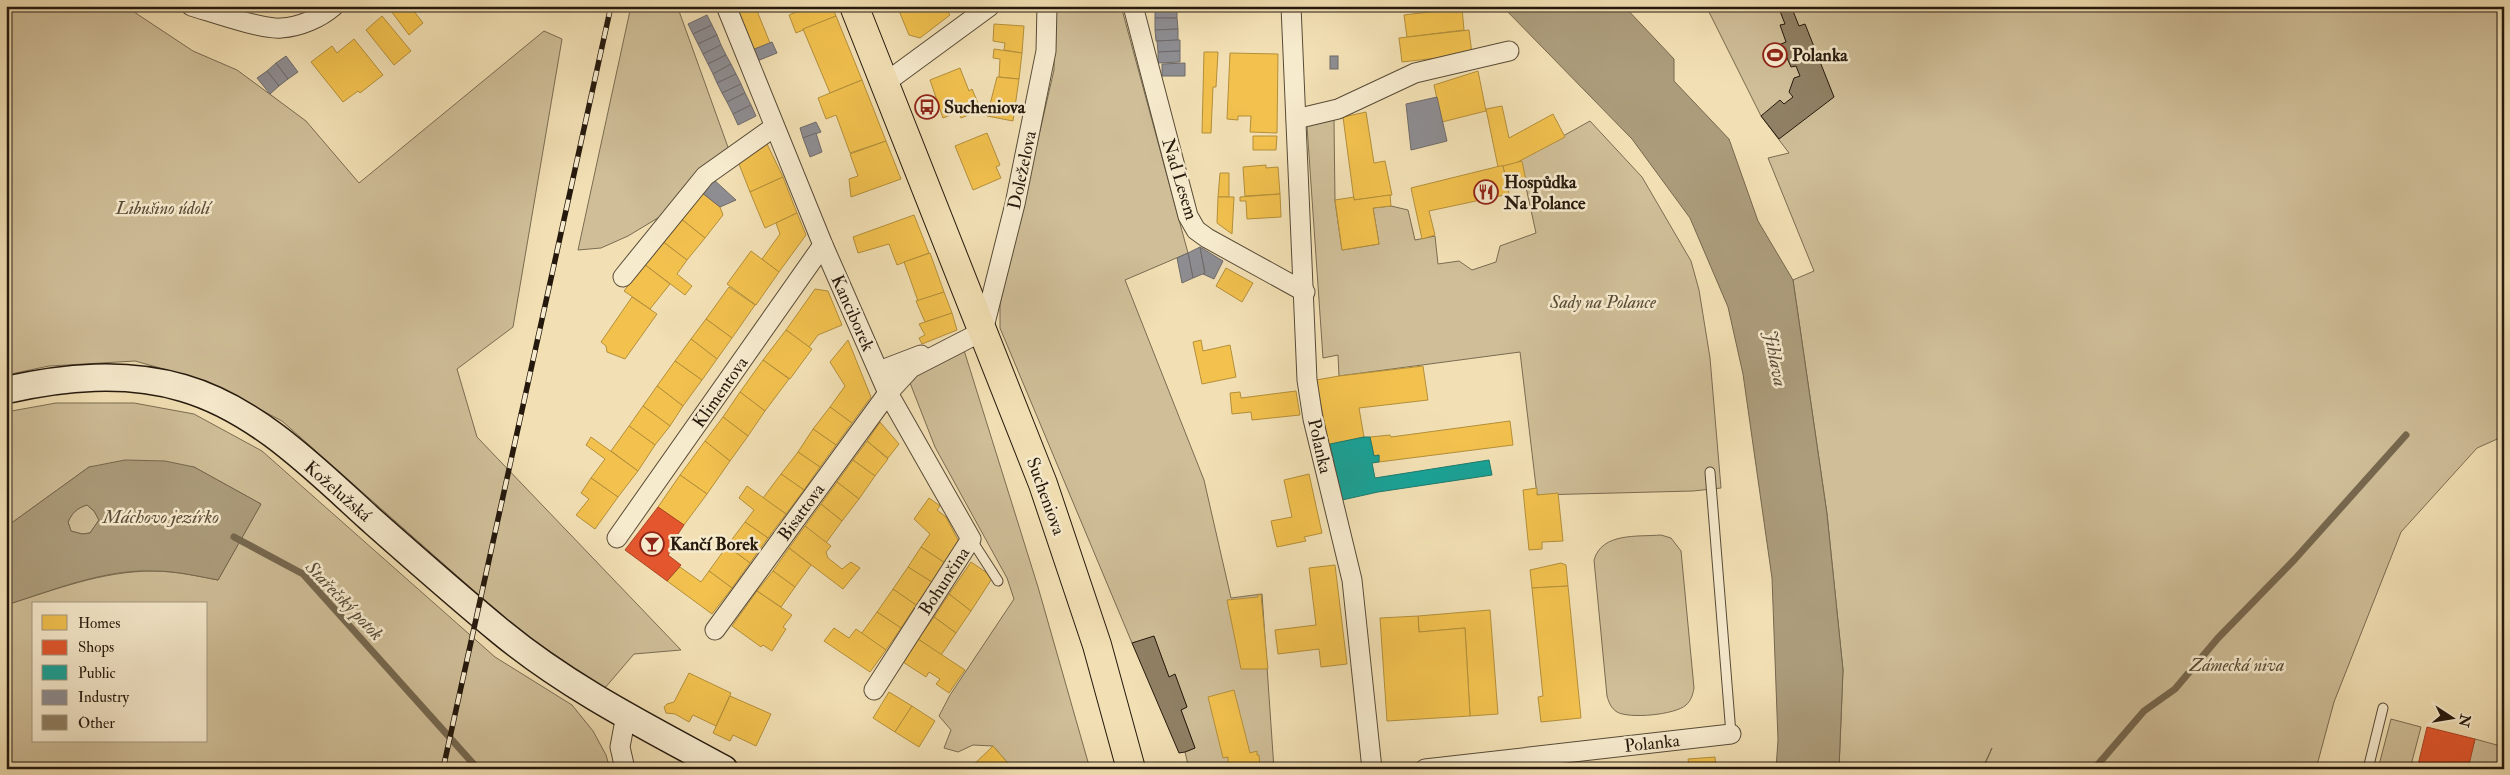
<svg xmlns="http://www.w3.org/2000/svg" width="2510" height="775" font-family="'IM FELL Double Pica',serif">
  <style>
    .green { fill: #cfbe98; stroke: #7a6c52; fill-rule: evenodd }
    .water { fill: #ac9c7b; stroke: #76684f; fill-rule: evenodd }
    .homes { fill: #f2c14e; stroke: #b48f3a }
    .shops { fill: #e4572e; stroke: #ab4424 }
    .public { fill: #17a398; stroke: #1b7a6e }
    .industry { fill: #8d8d92; stroke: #6e6a6a }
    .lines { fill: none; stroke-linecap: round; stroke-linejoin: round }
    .stream { stroke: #76684f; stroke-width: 7 }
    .building { fill: #908064; stroke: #25190d }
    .service-casing { stroke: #584b37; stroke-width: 11 }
    .minor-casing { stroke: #584b37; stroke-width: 21 }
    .secondary-casing { stroke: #25190d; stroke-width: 29 }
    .primary-casing { stroke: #25190d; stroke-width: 30 }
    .service { stroke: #f7ebce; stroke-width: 9 }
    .minor { stroke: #f7ebce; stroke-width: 19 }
    .secondary { stroke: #f7ebce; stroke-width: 26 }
    .primary { stroke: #f2e0b4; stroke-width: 28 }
    .rail-casing { stroke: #25190d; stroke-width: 5.5 }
    .rail { stroke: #f7ebce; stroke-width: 4; stroke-dasharray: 11; stroke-linecap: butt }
    .labels { text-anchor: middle; stroke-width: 5; stroke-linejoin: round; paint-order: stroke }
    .poi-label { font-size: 18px; font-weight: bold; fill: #25190d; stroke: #f7ebce; text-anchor: start }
    .street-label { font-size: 18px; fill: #25190d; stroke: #f7ebce }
    .park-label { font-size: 18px; font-style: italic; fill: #584b37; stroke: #f7ebce }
    .water-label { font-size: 19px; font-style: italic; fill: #5b4d39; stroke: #f7ebce }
  </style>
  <rect width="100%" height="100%" fill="#f2e0b4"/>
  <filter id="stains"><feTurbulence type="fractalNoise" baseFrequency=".004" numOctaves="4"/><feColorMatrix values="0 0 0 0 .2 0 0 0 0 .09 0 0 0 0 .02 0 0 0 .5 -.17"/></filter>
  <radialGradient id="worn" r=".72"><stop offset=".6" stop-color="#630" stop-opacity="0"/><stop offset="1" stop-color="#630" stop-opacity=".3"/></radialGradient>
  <!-- green -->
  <g class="green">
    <path d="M6,6H125L193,51L237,70L271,95L306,121L359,183L544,31L562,39L513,327L457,369L477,437L681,650L634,654L604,689L516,628L282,421L206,381L135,361L49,366L6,375Z"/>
    <path d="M631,6H683L679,11L729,150L701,192L628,236L601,248L578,250Z"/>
    <path d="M1055,6H1121L1188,253L1125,280L1204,480L1231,598L1262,594L1274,769H1189L1185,752L1195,748L1181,710L1187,707L1175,675L1169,677L1154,637L1132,643L1000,328V304L1054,70Z"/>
    <path d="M1706,6H2504V436L2477,448L2401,532L2334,702L2316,769H1983L1992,748L1982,769H1839L1843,670L1827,514L1793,280L1814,271L1768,158L1789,153L1761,116Z"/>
    <path d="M1334,120L1335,201L1342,250L1379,244L1373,208L1391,206L1408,210L1415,240L1435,236L1438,264L1459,261L1472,270L1496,262L1500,246L1536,233L1520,160L1590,121L1642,177L1691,261L1699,290L1710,358L1721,488L1693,491L1537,495L1520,352L1339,376L1338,355L1323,358L1307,126Z"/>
    <path d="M963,347L1038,587L1090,769H1013L993,746L973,745L958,752L944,748L951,730L939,716L950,695L1014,599L1007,578L935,447L905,370Z"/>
    <path d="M56,403H134L194,414L262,451L495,657L572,705L593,731L606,755L610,769H6V605C54,590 102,571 153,571C175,571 197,576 218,580L261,504L194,467H89L6,527V412ZM34,604H206V741H34Z"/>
    <path d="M87,505L94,511L99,520L90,533L82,534L71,531L68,522C72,513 77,508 87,505Z"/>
    <path d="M1661,535L1671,538L1681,551L1694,688C1693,694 1691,701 1686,705C1675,715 1629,719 1617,712C1611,708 1609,703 1607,696L1594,560C1602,532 1638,537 1661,535Z"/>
    <path d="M2391,719L2421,727L2410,769H2378Z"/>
    <path d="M2475,739L2504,747V769H2467Z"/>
  </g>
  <!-- water -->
  <g class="water">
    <path d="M1502,6H1624L1674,59V81L1729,139L1758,221L1793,280L1827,514L1843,670L1839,769H1776L1778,740L1772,578L1743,374L1728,307L1690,218L1632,139Z"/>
    <path d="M125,460L165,461L194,467L261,504L218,580C197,576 176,571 154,571C104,569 54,590 6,605V527L89,467ZM87,505L94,511L99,520L90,533L82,534L71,531L68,522C72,513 77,508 87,505Z"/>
  </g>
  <!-- homes -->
  <g class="homes">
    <path d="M389,6H410L423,23L409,35L388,7Z"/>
    <path d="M734,6H755L770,43L752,50Z"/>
    <path d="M794,6H832L836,16L796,33L789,15L796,12Z"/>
    <path d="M897,6H944L950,15L920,38L909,35Z"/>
    <path d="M1462,8L1464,30L1407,37L1404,15Z"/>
    <path d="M382,16L411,51L394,65L366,30Z"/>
    <path d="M836,16L862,80L830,93L803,29Z"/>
    <path d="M994,24L1024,26L1022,53L1004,50L1005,43L993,41Z"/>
    <path d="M1469,30L1472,54L1402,62L1399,38Z"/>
    <path d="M354,39L383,75L360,93L358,91L343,102L311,62L332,46L337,53Z"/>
    <path d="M994,49L1022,53L1019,79L999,77L1000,59L993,58Z"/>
    <path d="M1204,52H1218L1216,87H1213L1211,133H1202Z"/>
    <path d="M1230,53L1278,54L1277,133L1250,132L1251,116H1238V120L1227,119Z"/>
    <path d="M960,68L969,91L972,89L981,110L961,118L958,112L943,118L930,80Z"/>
    <path d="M1478,71L1486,111L1442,122L1434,85Z"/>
    <path d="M997,77L1019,79L1013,121L987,116Z"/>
    <path d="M862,80L886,141L850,153L836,115L826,119L818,98Z"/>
    <path d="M1502,106L1509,138L1553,114L1565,137L1514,164L1498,167L1486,109Z"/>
    <path d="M1366,112L1374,163L1385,161L1392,195L1354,200L1343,117Z"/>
    <path d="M987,133L1000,165L996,167L1001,178L973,190L955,146Z"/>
    <path d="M1253,136H1277L1276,150H1253Z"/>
    <path d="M886,141L901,179L851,197L849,179L858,176L850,154Z"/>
    <path d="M767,144L783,177L750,192L737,159Z"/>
    <path d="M1522,161L1527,186L1508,191L1503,166Z"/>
    <path d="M1266,165V168L1278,167L1280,194L1245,196L1243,167Z"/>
    <path d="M1500,166H1503L1509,194L1429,211L1435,235L1422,239L1411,188Z"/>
    <path d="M1220,173H1229V197H1218Z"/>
    <path d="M783,177L797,213L765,228L750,192Z"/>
    <path d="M701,192L720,207L723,215L705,238L680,218Z"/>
    <path d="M1280,194L1281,217L1247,219L1246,201H1240V197Z"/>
    <path d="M1390,195L1391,206L1373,208L1379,244L1342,250L1335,200L1354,197V200Z"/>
    <path d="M1218,197H1234L1232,234L1217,223Z"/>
    <path d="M797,213L806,235L779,272L762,259L780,234L776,223Z"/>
    <path d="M914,215L929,253L897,265L889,244L858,253L853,237Z"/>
    <path d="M680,218L705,238L687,260L662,241Z"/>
    <path d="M662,241L687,260L677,274L692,286L685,295L644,264Z"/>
    <path d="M751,251L779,272L756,305L727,284Z"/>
    <path d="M930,253L944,292L918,301L904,262Z"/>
    <path d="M644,264L670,284L650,309L624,291Z"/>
    <path d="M1226,268L1253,283L1242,302L1216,286Z"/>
    <path d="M729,287L755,305L732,338L706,319Z"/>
    <path d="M815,289L828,291L842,325L818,335L809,347L786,330Z"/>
    <path d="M944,292L952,313L925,322L916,301Z"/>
    <path d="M632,297L657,314L625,359L607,352L606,346L601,342Z"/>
    <path d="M952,313L957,330L922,344L919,338L925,335L919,324Z"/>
    <path d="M706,319L732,338L717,359L691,339Z"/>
    <path d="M786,330L812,349L790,379L763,360Z"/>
    <path d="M691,339L717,359L702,380L675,361Z"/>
    <path d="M848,340L871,397L852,423L830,407L845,386L830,362Z"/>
    <path d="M1201,340L1203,351L1230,345L1236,377L1202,384L1193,342Z"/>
    <path d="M763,360L789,379L765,411L740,392Z"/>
    <path d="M675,361L702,380L683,406L657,386Z"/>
    <path d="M1423,366L1428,400L1359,408L1364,437L1329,445L1316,380L1339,376Z"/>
    <path d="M657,386L683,406L670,426L643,406Z"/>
    <path d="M1296,391L1300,415L1252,420L1251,412L1232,414L1230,393L1240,392L1241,398Z"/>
    <path d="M740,392L765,411L748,436L723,417Z"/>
    <path d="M643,406L670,426L655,445L629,426Z"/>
    <path d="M830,407L852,423L836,445L813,429Z"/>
    <path d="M723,417L748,436L730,461L705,441Z"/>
    <path d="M1510,421L1513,445L1379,462V455L1374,456L1370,437L1390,435L1391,437Z"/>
    <path d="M880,422L899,444L888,458L867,441Z"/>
    <path d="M629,426L655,445L638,471L611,451Z"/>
    <path d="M813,429L836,445L820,467L798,452Z"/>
    <path d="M591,437L638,471L618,497L591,478L605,459L586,445Z"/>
    <path d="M705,441L730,461L707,494L680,475Z"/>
    <path d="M867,441L888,459L875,476L853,460Z"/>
    <path d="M798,452L820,467L804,490L781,474Z"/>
    <path d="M853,460L875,476L859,499L837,482Z"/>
    <path d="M781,474L804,490L786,514L763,498Z"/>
    <path d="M1309,474L1322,533L1304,537L1306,541L1277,547L1271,521L1292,517L1284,480Z"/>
    <path d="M680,475L707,494L684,525L658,507Z"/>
    <path d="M591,478L618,497L595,529L576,515L589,499L581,493Z"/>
    <path d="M837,482L859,499L842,521L821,504Z"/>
    <path d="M747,486L786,514L768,538L745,522L754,510L739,498Z"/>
    <path d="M1537,488V495L1558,493L1563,541L1542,542V549L1529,550L1523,490Z"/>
    <path d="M929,498L940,506L937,510L946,517L959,542L945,563L921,547L930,534L914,519Z"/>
    <path d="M821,504L842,521L826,543L805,526Z"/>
    <path d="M745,522L768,538L750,563L727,546Z"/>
    <path d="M805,526L831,546L826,552L828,558L842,569L851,562L860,568L843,589L789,548Z"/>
    <path d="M727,546L750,563L732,588L709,571Z"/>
    <path d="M921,547L945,563L932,582L908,567Z"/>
    <path d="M789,548L811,565L795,587L773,571Z"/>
    <path d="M971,562L993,577L971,611L949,594Z"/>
    <path d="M1561,563L1566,565L1568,586L1532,588L1530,570Z"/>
    <path d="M1335,565L1347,664L1321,667L1319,649L1278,654L1275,630L1316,625L1309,568Z"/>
    <path d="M680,567L701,582L709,571L732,588L712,614L667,581Z"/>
    <path d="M908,567L932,582L916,605L893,589Z"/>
    <path d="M773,571L795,587L781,607L757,591Z"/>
    <path d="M1568,586L1581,718L1541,722L1538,697L1543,696L1532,588Z"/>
    <path d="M893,589L916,605L901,628L877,612Z"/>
    <path d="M757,591L792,615L783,627L786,629L772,651L763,645L761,647L732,626Z"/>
    <path d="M949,594L971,611L956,633L934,617Z"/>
    <path d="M1258,594L1261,595L1268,669H1241L1227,600L1258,597Z"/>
    <path d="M1490,610L1498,714L1470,716L1465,628L1419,632L1418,616Z"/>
    <path d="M877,612L901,628L886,650L861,634Z"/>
    <path d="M1418,616L1419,632L1465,628L1470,716L1387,721L1380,618Z"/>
    <path d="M934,617L956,633L941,655L918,639Z"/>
    <path d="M834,628L849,638L856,629L886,650L870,672L824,641Z"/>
    <path d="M918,639L965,670L949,693L936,684L940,679L929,672L926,677L903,662Z"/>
    <path d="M689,673L731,693L716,726L693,715L689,722L675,714L666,713L664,707L667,704L674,702Z"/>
    <path d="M1234,690L1250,753L1257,751V755H1259L1260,767L1258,769H1228V757L1223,758L1208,697Z"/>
    <path d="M889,692L912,706L895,732L873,718Z"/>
    <path d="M730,696L771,714L756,746L733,735L730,741L713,733Z"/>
    <path d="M912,706L935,721L919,747L895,732Z"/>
    <path d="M993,746L1013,769H969Z"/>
    <path d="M1715,757L1716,769H1665L1689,767L1688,759Z"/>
  </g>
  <!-- shops -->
  <g class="shops">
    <path d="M658,507L684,525L672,543L675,545L668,555L681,565L667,581L625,550Z"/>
    <path d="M2427,727L2475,739L2468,769H2417Z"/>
  </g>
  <!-- public -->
  <path class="public" d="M1364,437H1370L1374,456L1379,455V462L1372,463L1375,478L1489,460L1492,475L1378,492L1342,500L1330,444Z"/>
  <!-- industry -->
  <g class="industry">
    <path d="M1177,6V18H1155V7Z"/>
    <path d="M707,15L712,25L693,34L688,24Z"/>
    <path d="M1155,18H1177L1178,29L1155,30Z"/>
    <path d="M712,25L717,35L698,44L693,34Z"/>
    <path d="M1178,29V40L1156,41L1155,30Z"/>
    <path d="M717,35L721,45L703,54L698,44Z"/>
    <path d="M1178,40H1180V51L1158,52L1157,41Z"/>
    <path d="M772,42L777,53L757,61L752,50Z"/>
    <path d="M721,45L726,55L708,64L703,54Z"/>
    <path d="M1180,51V62L1158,63V52Z"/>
    <path d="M726,55L731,64L713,74L708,64Z"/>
    <path d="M286,56L298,72L288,79L276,63Z"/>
    <rect x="1330" y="56" width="8" height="13"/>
    <path d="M276,63L288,79L279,86L267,71Z"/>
    <path d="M1185,63V76H1162V64Z"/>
    <path d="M731,64L736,74L717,83L713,74Z"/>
    <path d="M267,71L279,86L270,94L257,78Z"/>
    <path d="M736,74L741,84L722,93L717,83Z"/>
    <path d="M741,84L745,93L727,102L722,93Z"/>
    <path d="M745,93L751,105L733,114L727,102Z"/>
    <path d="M1437,97L1447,141L1411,150L1406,104Z"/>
    <path d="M751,105L756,116L738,125L733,114Z"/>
    <path d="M816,122L821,132L803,138L800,128Z"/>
    <path d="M816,133L822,152L810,157L803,138Z"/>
    <path d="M713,179L736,200L720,207L701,192Z"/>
    <path d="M1200,247L1205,273L1193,278L1188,253Z"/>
    <path d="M1200,247L1223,261L1214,279L1203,274L1205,273Z"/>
    <path d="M1188,253L1193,278L1182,283L1177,258Z"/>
  </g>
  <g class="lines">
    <!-- stream -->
    <g class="stream">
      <path d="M234,537L303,574L478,769"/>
      <path d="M2094,769L2144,711L2175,689L2218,638L2295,559L2406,435"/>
    </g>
  </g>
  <!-- building -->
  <g class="building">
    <path d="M1778,6H1791L1799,26L1805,24L1834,97L1779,139L1761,116L1780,100L1784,104L1793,97L1789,92L1794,78L1800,76L1796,66L1791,67L1781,44L1786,42L1780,25L1785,24Z"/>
    <path d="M1154,636L1169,677L1175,674L1187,707L1181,710L1195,748L1185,752L1179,753L1132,643Z"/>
  </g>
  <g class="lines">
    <!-- service casing -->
    <g class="service-casing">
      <g id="service">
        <path d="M1710,472L1731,734"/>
        <path d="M971,539L998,581"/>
        <path d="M2368,769L2383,708"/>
      </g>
    </g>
    <!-- minor casing -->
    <g class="minor-casing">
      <g id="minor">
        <path d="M191,6C212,12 262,30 281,28C300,27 320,18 334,6"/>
        <path d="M726,6L823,245L888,393L971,539L874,690"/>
        <path d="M1133,6L1188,216L1196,230L1207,238L1305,292"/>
        <path d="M1291,6L1307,380L1313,419L1352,580L1372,769"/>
        <path d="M885,83L990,6"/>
        <path d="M1296,119L1338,109L1415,73L1509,51"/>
        <path d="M623,277L705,176L774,127"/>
        <path d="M983,331L1015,204L1046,51L1047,6"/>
        <path d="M879,371L921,355"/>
        <path d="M617,538L823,245"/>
        <path d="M715,630L888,393L911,368L983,331"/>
        <path d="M625,769L620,747L626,715"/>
        <path d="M1425,769L1731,734"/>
      </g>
    </g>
    <!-- secondary casing -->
    <g class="secondary-casing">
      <path id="secondary" d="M6,390C64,377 125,371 183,388C256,409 314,468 369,518C412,556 456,595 501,632C569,688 647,727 724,769"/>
    </g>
    <!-- primary casing -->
    <g class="primary-casing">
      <path id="primary" d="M854,6L1043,484L1097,645L1131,769"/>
    </g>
    <!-- service -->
    <use href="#service" class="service"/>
    <!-- minor -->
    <use href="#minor" class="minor"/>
    <!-- secondary -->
    <use href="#secondary" class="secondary"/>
    <!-- primary -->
    <use href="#primary" class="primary"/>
    <!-- rail casing -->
    <g class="rail-casing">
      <path id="rail" d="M443,769L611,6"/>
    </g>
    <!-- rail -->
    <use href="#rail" class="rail"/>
  </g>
  <!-- icons -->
  <defs>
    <g id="stadium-ring" transform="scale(1.25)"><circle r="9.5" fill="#f7ebce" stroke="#8f2418" stroke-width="1.5"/><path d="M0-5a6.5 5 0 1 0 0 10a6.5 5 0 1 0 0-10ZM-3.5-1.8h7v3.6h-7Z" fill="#8f2418"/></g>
    <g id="bus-ring" transform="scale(1.25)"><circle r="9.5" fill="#f7ebce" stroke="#8f2418" stroke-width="1.5"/><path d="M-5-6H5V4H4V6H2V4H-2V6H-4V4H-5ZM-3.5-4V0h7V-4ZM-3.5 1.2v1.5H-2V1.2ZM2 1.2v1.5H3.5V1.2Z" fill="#8f2418"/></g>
    <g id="restaurant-ring" transform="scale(1.25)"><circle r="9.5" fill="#f7ebce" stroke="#8f2418" stroke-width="1.5"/><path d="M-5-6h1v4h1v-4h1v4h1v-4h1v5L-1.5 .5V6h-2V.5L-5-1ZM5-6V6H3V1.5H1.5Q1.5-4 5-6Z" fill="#8f2418"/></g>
    <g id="bar-ring" transform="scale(1.25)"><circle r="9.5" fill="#f7ebce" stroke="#8f2418" stroke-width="1.5"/><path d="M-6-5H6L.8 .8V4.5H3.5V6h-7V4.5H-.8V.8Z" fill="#8f2418"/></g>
  </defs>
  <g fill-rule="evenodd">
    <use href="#stadium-ring" x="1775" y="55"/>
    <use href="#bus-ring" x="927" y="107"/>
    <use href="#restaurant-ring" x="1486" y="192"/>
    <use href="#bar-ring" x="652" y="544"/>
  </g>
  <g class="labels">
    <!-- poi labels -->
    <g class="poi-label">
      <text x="1792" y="61">Polanka</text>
      <text x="944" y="113">Sucheniova</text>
      <text x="1504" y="188">Hospůdka<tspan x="1504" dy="21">Na Polance</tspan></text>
      <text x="670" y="550">Kančí Borek</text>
    </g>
    <!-- street labels -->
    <g class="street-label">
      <text transform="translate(1022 170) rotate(-78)" y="6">Doleželova</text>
      <text transform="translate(1180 179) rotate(73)" y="6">Nad Lesem</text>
      <text transform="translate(853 313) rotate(66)" y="6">Kanciborek</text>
      <text transform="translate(720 392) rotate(-55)" y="6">Klimentova</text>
      <text transform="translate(1320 446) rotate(77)" y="6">Polanka</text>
      <text transform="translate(338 491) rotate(41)" y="6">Koželužská</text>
      <text transform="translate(1046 496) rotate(70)" y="6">Sucheniova</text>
      <text transform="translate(801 512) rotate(-54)" y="6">Bisattova</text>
      <text transform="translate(944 581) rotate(-57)" y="6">Bohunčina</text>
      <text transform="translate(1652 743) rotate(-6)" y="6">Polanka</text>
    </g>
    <!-- park labels -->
    <g class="park-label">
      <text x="163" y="214">Libušino údolí</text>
      <text x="1603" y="308">Sady na Polance</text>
      <text x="2237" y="671">Zámecká niva</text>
    </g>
    <!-- water labels -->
    <g class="water-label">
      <text transform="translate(1776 358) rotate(79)" y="7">Jihlava</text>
      <text x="161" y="523">Máchovo jezírko</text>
      <text transform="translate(345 600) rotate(46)" y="7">Stařečský potok</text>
    </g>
  </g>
  <!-- margin -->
  <rect width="2510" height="775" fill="none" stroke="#f2e0b4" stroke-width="25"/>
  <rect x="8" y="8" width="2495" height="760" fill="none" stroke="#25190d" stroke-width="2.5"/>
  <rect x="12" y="12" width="2485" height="750" fill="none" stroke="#25190d"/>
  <!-- legend -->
  <rect x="32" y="602" width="175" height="140" fill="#f7ebce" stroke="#a39781"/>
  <rect x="42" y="615" width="25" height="15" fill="#f2c14e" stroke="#a39781"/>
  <text x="78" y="628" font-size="15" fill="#25190d">Homes</text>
  <rect x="42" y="640" width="25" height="15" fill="#e4572e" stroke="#a39781"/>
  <text x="78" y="652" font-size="15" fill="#25190d">Shops</text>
  <rect x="42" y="665" width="25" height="15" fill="#17a398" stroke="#a39781"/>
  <text x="78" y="678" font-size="15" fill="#25190d">Public</text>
  <rect x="42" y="690" width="25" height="15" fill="#8d8d92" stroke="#a39781"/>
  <text x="78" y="702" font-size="15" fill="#25190d">Industry</text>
  <rect x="42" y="715" width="25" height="15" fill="#908064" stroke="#a39781"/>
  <text x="78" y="728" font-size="15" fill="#25190d">Other</text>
  <!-- north arrow -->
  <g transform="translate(2452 718) rotate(102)" stroke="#f7ebce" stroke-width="4" paint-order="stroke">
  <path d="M0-4L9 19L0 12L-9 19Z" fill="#25190d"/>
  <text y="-8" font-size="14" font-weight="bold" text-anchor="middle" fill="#25190d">N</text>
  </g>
  <rect width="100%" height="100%" filter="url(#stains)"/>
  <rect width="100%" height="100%" fill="url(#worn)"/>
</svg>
